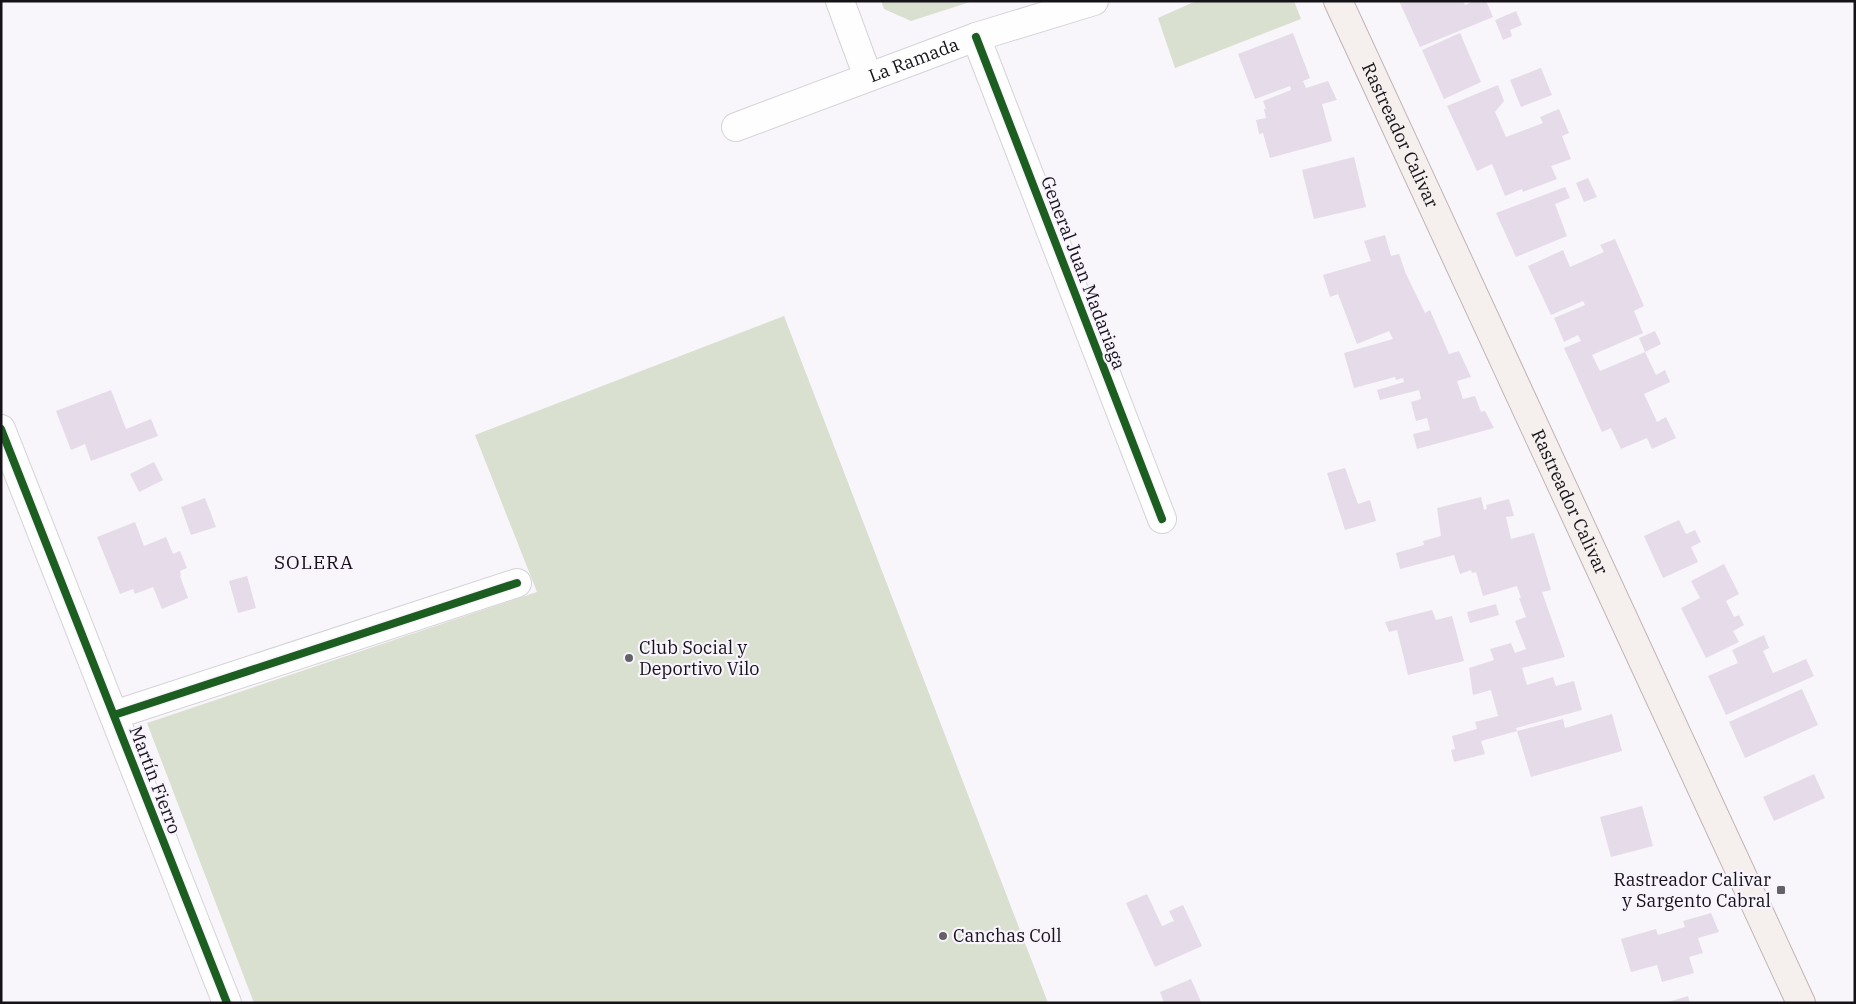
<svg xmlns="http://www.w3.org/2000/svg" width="1856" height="1004" font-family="'IBM Plex Serif',serif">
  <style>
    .green { fill: #d9e0cf }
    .building { fill: #e6dce9 }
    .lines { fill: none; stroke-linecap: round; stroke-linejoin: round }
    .minor-casing { stroke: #d5d2d8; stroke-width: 30 }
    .major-casing { stroke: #c0b4b4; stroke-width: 30 }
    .minor { stroke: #fefefe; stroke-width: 28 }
    .major { stroke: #f5efee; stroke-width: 28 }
    .cycleway-casing { stroke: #f8f3fd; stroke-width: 11 }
    .cycleway { stroke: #1b5e20; stroke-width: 8 }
    .poi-dot { fill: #646167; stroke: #f8f3fd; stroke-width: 2 }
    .labels { text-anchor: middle; stroke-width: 4.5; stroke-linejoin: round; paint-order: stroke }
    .street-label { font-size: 18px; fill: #151218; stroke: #f8f3fd }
    .poi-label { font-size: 18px; fill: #151218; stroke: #f8f3fd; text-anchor: start }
    .neighbourhood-label { font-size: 19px; letter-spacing: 1px; fill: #151218; stroke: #f8f3fd }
  </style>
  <rect width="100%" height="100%" fill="#f8f5fb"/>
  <!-- green -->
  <g class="green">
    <path d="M881,1H973L911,21L884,9Z"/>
    <path d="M1196,1H1294L1301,19L1175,68L1158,18Z"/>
    <path d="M784,316L1048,1003H254L147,723L537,592L475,435Z"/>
  </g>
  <!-- building -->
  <g class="building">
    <path d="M1399,1H1463L1465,5L1474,1H1486L1493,17L1420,47Z"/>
    <path d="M1516,11L1522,25L1510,30L1512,36L1503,40L1495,20Z"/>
    <path d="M1293,33L1310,78L1303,81L1306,88L1328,81L1337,100L1322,104L1332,141L1270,158L1263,133L1259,134L1256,120L1266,118L1264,109H1266L1263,101L1291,90L1290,86L1255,99L1238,54Z"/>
    <path d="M1460,33L1481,82L1444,99L1422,50Z"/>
    <path d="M1541,68L1552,95L1521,107L1510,80Z"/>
    <path d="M1498,85L1504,101L1495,112L1506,137L1543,123L1540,117L1559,109L1569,133L1562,136L1571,159L1551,166L1557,179L1523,192L1522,189L1505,196L1492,164L1477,171L1447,106Z"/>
    <path d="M1354,157L1366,207L1314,219L1302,170Z"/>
    <path d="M1588,178L1597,197L1584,202L1576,183Z"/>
    <path d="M1565,187L1570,198L1555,204L1567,236L1516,257L1496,213Z"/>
    <path d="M1385,235L1391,256L1399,254L1406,274L1425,313L1430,310L1449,354L1459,351L1471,377L1457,381L1463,399L1475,396L1481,412L1485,411L1494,428L1417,449L1413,434L1430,430L1427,418L1416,421L1411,402L1421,399L1419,390L1380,400L1377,390L1404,382L1403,378L1396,380L1395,377L1354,388L1344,353L1393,339L1389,331L1357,344L1338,294L1330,297L1323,275L1371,261L1364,241Z"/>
    <path d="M1615,239L1644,306L1634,311L1643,333L1592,355L1600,371L1645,352L1656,375L1665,370L1670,382L1644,394L1657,422L1666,417L1676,438L1652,449L1647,438L1621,449L1611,428L1602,432L1564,348L1581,341L1578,335L1564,342L1554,318L1585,305L1583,301L1551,315L1528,266L1563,250L1570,267L1604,252L1600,245Z"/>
    <path d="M1655,331L1661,344L1645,352L1639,338Z"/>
    <path d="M111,390L126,429L151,419L158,436L91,461L85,444L71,450L56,411Z"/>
    <path d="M154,462L163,480L139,492L130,474Z"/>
    <path d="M1345,468L1358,504L1370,500L1376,521L1345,530L1327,473Z"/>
    <path d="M1481,497L1484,510L1487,509L1486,505L1509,499L1514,516L1506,517L1511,539L1534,533L1551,590L1542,592L1565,657L1522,668L1527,685L1553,677L1556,686L1574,681L1582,710L1516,728L1517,731L1481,741L1485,754L1454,762L1451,750L1455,749L1452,736L1477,729L1475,722L1498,716L1491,690L1473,695L1469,668L1494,660L1490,649L1511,643L1515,653L1526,649L1515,621L1526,617L1519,598H1521L1517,586L1483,596L1476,572L1472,573L1471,570L1460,574L1454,555L1400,569L1396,553L1424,545L1423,541L1441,536L1437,508Z"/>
    <path d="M205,498L216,527L191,535L181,507Z"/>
    <path d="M1679,520L1686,534L1695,530L1701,542L1691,547L1698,562L1663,578L1644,536Z"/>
    <path d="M135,522L144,546L166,537L173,554L180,551L187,568L180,571L181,575L180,576L188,598L162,609L153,587L135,594L133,589L120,594L97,537Z"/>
    <path d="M1724,564L1739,594L1726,601L1734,617L1739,615L1744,625L1733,631L1739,642L1706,658L1681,608L1700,598L1691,581Z"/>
    <path d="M247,576L256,608L238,613L229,581Z"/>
    <path d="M1496,604L1499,615L1470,623L1467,612Z"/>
    <path d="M1432,610L1436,620L1452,616L1464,661L1408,675L1397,630L1389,632L1385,622Z"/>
    <path d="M1764,635L1769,648L1763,651L1773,673L1806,659L1814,676L1726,715L1708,676L1738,663L1732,650Z"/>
    <path d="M1802,689L1818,725L1745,758L1729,722Z"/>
    <path d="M1612,714L1622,751L1531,777L1517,731L1563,719L1565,728Z"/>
    <path d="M1814,774L1825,798L1774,821L1763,797Z"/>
    <path d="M1642,806L1653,846L1611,857L1600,817Z"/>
    <path d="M1147,894L1162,926L1174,921L1169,911L1183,905L1202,946L1155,967L1126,903Z"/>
    <path d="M1711,913L1719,932L1698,938L1703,953L1689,957L1694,973L1662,982L1657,965L1631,972L1621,939L1656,929L1658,935L1685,927L1683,921Z"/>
    <path d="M1191,979L1201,1002L1164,1003L1160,992Z"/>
    <path d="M1688,996L1690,1003H1668V1002Z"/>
  </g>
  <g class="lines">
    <!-- minor casing -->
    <g class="minor-casing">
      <g id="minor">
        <path d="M840,1L868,77"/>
        <path d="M976,37L1162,519"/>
        <path id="s1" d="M736,127L976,37L1094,1"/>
        <path d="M1,429L227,1003"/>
        <path d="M114,715L517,583"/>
      </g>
    </g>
    <!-- major casing -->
    <g class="major-casing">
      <g id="major">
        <path id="s2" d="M1338,1L1801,1003"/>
      </g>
    </g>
    <!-- minor -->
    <use href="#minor" class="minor"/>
    <!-- major -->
    <use href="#major" class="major"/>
    <!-- cycleway casing -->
    <g class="cycleway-casing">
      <g id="cycleway">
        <path d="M976,37L1162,519"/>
        <path d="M1,429L227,1003"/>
        <path d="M114,715L517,583"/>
      </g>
    </g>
    <!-- cycleway -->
    <use href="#cycleway" class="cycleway"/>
  </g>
  <!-- markers -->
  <g class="poi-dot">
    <circle cx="629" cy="658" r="5"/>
    <rect x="1776" y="885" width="10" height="10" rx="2.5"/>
    <circle cx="943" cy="936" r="5"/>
  </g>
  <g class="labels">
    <!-- street labels -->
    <g class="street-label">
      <text dy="6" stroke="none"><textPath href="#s1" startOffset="190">La Ramada</textPath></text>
      <text dy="6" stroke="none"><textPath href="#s2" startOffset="148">Rastreador Calivar</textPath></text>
      <text transform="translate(1083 273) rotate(69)" y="6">General Juan Madariaga</text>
      <text dy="6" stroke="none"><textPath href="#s2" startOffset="552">Rastreador Calivar</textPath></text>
      <text transform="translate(155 780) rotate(69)" y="6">Martín Fierro</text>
    </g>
    <!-- poi labels -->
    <g class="poi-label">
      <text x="639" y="654">Club Social y<tspan x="639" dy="21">Deportivo Vilo</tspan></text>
      <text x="1771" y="886" text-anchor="end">Rastreador Calivar<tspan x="1771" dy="21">y Sargento Cabral</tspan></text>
      <text x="953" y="942">Canchas Coll</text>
    </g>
    <!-- neighbourhood labels -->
    <g class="neighbourhood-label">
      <text x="314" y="569">SOLERA</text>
    </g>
  </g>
  <!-- border -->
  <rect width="1856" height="1004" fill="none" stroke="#151218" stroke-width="5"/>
</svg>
